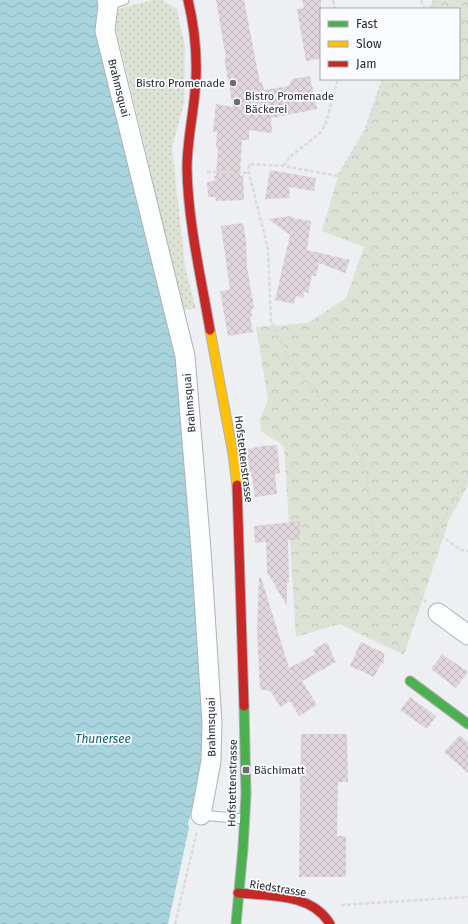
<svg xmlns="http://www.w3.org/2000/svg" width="468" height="924" font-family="'Fira Sans',sans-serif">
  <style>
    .grass { fill: url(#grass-dots) }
    .forest { fill: url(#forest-crowns) }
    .water { fill: url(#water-waves) }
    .building { fill: url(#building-cross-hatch) }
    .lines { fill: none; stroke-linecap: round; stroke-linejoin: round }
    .lane-casing { stroke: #b0b2b4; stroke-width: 11 }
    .street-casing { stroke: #b0b2b4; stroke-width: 21 }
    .fast-casing { stroke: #b0b2b4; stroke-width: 11 }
    .slow-casing { stroke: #b0b2b4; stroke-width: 11 }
    .jam-casing { stroke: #b0b2b4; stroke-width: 11 }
    .path { stroke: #d9dada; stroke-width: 2.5; stroke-dasharray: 4 2; stroke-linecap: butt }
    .lane { stroke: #fcfdfd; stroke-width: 9 }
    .street { stroke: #fcfdfd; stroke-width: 19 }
    .fast { stroke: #4caf50; stroke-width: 9 }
    .slow { stroke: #ffc107; stroke-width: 9 }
    .jam { stroke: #c62828; stroke-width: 9 }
    .poi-dot { fill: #6d6e71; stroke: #fafcff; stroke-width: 1.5 }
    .labels { text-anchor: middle; stroke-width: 3.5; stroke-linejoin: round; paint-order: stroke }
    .poi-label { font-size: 11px; fill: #28292b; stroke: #fafcff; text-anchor: start }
    .street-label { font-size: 11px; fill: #28292b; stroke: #fafcff }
    .water-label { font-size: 12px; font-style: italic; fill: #0d6371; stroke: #fafcff }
  </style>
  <defs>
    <pattern id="grass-dots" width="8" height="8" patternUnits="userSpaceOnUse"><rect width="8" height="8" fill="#dce3d4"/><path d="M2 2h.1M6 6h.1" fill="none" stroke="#bdc3b6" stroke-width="1.8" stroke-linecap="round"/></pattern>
    <pattern id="forest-crowns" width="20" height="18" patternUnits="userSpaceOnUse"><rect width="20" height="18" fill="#dce3d4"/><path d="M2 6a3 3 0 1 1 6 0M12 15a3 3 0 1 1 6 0" fill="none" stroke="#bdc3b6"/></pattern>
    <pattern id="water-waves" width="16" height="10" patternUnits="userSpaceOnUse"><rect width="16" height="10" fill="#a8d4de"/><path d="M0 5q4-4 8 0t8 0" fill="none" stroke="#91b6bf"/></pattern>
    <pattern id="building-cross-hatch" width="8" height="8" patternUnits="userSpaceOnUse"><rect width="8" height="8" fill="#e0d6db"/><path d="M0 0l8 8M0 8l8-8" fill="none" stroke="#c0b8bc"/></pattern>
  </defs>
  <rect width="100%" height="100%" fill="#edeff2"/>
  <!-- grass -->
  <path class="grass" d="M153,0H162L177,9L185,48L184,103L172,148L185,267L196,309L180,310L145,147L116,29L118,9Z"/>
  <!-- forest -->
  <path class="forest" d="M434,0H468V485L449,520L404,655L339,624L296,637L284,446L261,431L260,419L268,400L256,327L308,323L346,298L364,247L322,231L338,176L365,131L383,79H459V9H430Z"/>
  <!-- water -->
  <path class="water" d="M0,0H100L103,12L96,14L170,317L179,364L206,754L188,824L189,828L168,924H0Z"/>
  <!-- building -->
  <g class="building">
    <path d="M216,0H244L260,83L262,82L264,90L289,86L292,79L310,76L317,109L271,118L272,133L249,130V140H242L240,176L243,175L244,200L216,201L215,197H208L207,182L215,181L214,176H216L218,148H216L217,132H213L216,104L233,107L224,58H226Z"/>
    <path d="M302,0H321V58L306,61L297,9L304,8Z"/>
    <path d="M270,170L316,178L314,191L289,187L290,198L265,199Z"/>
    <path d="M292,216V218L311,221L307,250L350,260L345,273L319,263L316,276H312L308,293L304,292L303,298L296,296L294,304L275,300L290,235L268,219Z"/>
    <path d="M243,223L246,239L247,267L254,308L251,309L252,316L250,317L253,332L228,336L220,291L230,290L221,226Z"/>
    <path d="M268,445V446L277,445L280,473L275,474L277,494L255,497L252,476H250L247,449Z"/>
    <path d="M300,521V540H288L289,583H287V606L267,572L266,542L255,543L254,526L292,522Z"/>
    <path d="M259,577H261L289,668L316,654L313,650L327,642L336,662L302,681L317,705L299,716L290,701L281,707L270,691L260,689L257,632Z"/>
    <path d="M361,642L384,653V663L380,665L374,677L350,666Z"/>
    <path d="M442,654L468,672L456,688L431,669Z"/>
    <path d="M410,697L436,716L427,729L400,710Z"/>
    <path d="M301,734H347L348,782H338L337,836H346V877H299Z"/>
    <path d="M460,735L468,743V773L444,752Z"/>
  </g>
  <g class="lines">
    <!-- lane casing -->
    <g class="lane-casing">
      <g id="lane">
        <path d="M108,5L124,0"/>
        <path d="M201,815L245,819"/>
      </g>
    </g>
    <!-- street casing -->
    <g class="street-casing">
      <g id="street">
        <path d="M107,0L108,5L105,31L185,356L201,550L212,723L211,761L201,815"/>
        <path d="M438,613L468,635"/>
      </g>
    </g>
    <!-- fast casing -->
    <g class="fast-casing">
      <g id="fast">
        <path d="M410,681L468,724"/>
        <path d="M236,924L243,848L246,794L244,706"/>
      </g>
    </g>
    <!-- slow casing -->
    <g class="slow-casing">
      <path id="slow" d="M210,330L233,454L237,485"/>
    </g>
    <!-- jam casing -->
    <g class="jam-casing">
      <g id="jam">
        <path d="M188,0C194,25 197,52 196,78C195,108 187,138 187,168C188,223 201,277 210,330"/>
        <path d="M237,485L244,706"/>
        <path d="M238,893C269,896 312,893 330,924"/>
      </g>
    </g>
    <!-- path -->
    <g class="path">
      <path d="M333,0L335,9"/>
      <path d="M421,0L425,9"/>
      <path d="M430,9L434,0"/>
      <path d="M383,79L365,131L338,176L283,166L249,164V173L268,249L271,322L288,357L355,443L367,479L373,532L385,561L397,578L426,602"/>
      <path d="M155,159H168"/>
      <path d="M283,166L291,156L319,134L325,126L338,79"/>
      <path d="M207,172L249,173"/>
      <path d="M436,532L461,550L468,551"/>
      <path d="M385,561L436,532L468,476"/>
      <path d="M341,905L468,897"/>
      <path d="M175,924L197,831"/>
    </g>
    <!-- lane -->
    <use href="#lane" class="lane"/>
    <!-- street -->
    <use href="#street" class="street"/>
    <!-- fast -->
    <use href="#fast" class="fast"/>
    <!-- slow -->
    <use href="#slow" class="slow"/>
    <!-- jam -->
    <use href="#jam" class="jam"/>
  </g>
  <!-- markers -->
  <g class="poi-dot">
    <circle cx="233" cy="83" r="4"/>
    <circle cx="237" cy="102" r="4"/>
    <rect x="242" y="766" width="8" height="8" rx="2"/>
  </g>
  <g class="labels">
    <!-- poi labels -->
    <g class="poi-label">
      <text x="225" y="87" text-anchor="end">Bistro Promenade</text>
      <text x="245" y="100">Bistro Promenade<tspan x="245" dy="13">Bäckerei</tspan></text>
      <text x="254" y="774">Bächimatt</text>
    </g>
    <!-- street labels -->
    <g class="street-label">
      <text transform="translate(119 88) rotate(76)" y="4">Brahmsquai</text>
      <text transform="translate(189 403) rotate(-95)" y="4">Brahmsquai</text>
      <text transform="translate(244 459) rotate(83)" y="4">Hofstettenstrasse</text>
      <text transform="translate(211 727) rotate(-91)" y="4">Brahmsquai</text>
      <text transform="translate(232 783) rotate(-89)" y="4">Hofstettenstrasse</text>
      <text transform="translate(278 888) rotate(9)" y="4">Riedstrasse</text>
    </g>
    <!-- water labels -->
    <g class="water-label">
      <text x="103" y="743">Thunersee</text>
    </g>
  </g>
  <!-- legend -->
  <rect x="320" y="8" width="140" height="72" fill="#fafcff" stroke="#a6a8aa"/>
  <rect x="328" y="21" width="20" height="6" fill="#4caf50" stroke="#a6a8aa"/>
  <text x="356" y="28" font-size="12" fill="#28292b">Fast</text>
  <rect x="328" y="41" width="20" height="6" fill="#ffc107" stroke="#a6a8aa"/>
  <text x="356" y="48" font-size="12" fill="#28292b">Slow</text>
  <rect x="328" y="61" width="20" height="6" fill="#c62828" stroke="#a6a8aa"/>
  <text x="356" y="68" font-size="12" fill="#28292b">Jam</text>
</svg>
